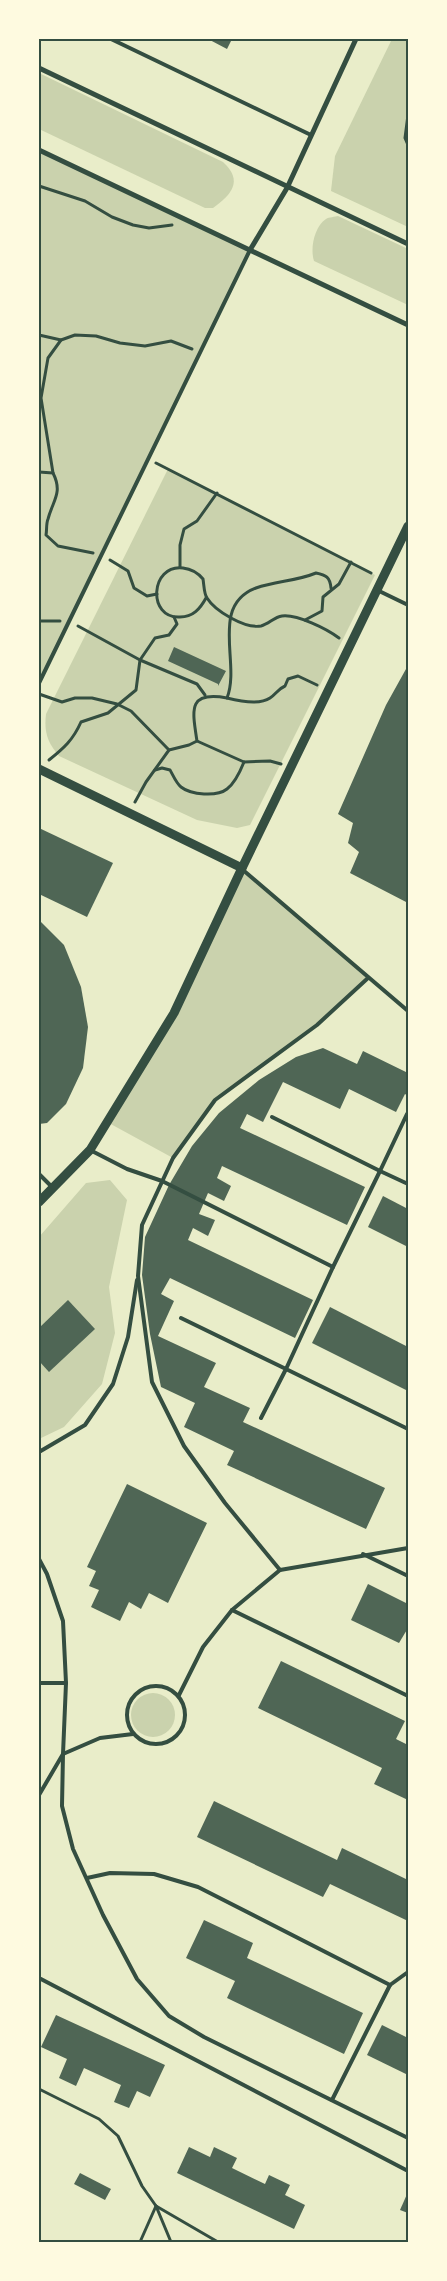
<svg xmlns="http://www.w3.org/2000/svg" width="447" height="2281" font-family="'Times New Roman',serif">
  <style>
    .green { fill: #cad2ad }
    .building { fill: #4f6655 }
    .lines { fill: none; stroke-linecap: round; stroke-linejoin: round }
    .path { stroke: #344e41; stroke-width: 3 }
    .service { stroke: #344e41; stroke-width: 4 }
    .minor { stroke: #344e41; stroke-width: 5 }
    .tertiary { stroke: #344e41; stroke-width: 9 }
    .neatline { fill: none; stroke: #344e41; stroke-width: 2 }
  </style>
  <rect width="100%" height="100%" fill="#e9edc9"/>
  <!-- green -->
  <g class="green">
    <path d="M392,39H408V227L331,191L335,156Z"/>
    <path d="M39,73L223,162C244,181 231,195 213,208H205L39,129Z"/>
    <path d="M39,150L250,250L39,683Z"/>
    <path d="M338,216L408,249V305L314,261C310,249 314,227 326,219C329,217 335,217 338,216Z"/>
    <path d="M168,469L375,575L250,825L237,828L197,820L59,756C47,742 44,732 46,714Z"/>
    <path d="M242,868L368,978L317,1025L215,1100L173,1158L107,1122L174,1013Z"/>
    <path d="M110,1180L127,1200L109,1287L115,1333L102,1384L64,1427L39,1439V1237L86,1183Z"/>
    <circle cx="153" cy="1715" r="22"/>
  </g>
  <!-- building -->
  <g class="building">
    <path d="M208,39H232L227,49Z"/>
    <path d="M174,647L226,671L218,686V684L168,661Z"/>
    <path d="M406,669H408V903L350,873L359,852L348,843L353,823L338,814L386,705Z"/>
    <path d="M39,828L113,863L87,917L39,894Z"/>
    <path d="M39,920L64,945L81,987L88,1027L83,1068L66,1104L47,1123L39,1124Z"/>
    <path d="M323,1048L357,1064L363,1051L408,1073V1096L405,1094L396,1112L349,1089L340,1109L283,1082L263,1122L247,1114L240,1128L365,1187L347,1225L222,1166L217,1178L231,1186L224,1201L208,1193L199,1214L215,1220L208,1236L193,1228L188,1240L313,1300L295,1338L170,1278L161,1294L174,1301L158,1336L216,1363L204,1387L250,1408L243,1422L385,1488L366,1529L227,1465L234,1451L184,1427L195,1403L161,1387L150,1334L142,1275L145,1237L169,1185L192,1146L219,1113L259,1080L296,1057Z"/>
    <path d="M383,1196L408,1209V1247L368,1227Z"/>
    <path d="M68,1300L95,1329L49,1372L39,1361V1328Z"/>
    <path d="M330,1307L408,1347V1391L312,1343Z"/>
    <path d="M127,1484L207,1523L168,1603L149,1593L141,1609L129,1602L120,1621L91,1607L99,1590L89,1586L96,1571L87,1567Z"/>
    <path d="M368,1584L408,1604V1628L399,1643L351,1620Z"/>
    <path d="M281,1661L405,1721L396,1739L408,1745V1800L374,1784L382,1768L258,1708Z"/>
    <path d="M214,1801L337,1860L342,1848L408,1880V1921L330,1884L323,1897L197,1837Z"/>
    <path d="M204,1920L253,1943L247,1958L363,2013L344,2054L227,1998L235,1981L186,1958Z"/>
    <path d="M56,2015L165,2065L150,2097L137,2091L129,2108L114,2102L121,2085L84,2068L76,2086L59,2078L67,2059L41,2047Z"/>
    <path d="M382,2025L408,2038V2075L367,2055Z"/>
    <path d="M189,2147L210,2157L214,2147L237,2158L232,2168L265,2184L269,2175L290,2185L285,2195L305,2205L294,2229L177,2173Z"/>
    <path d="M80,2173L111,2189L105,2200L74,2184Z"/>
    <path d="M408,2192V2213L400,2210Z"/>
  </g>
  <g class="lines">
    <!-- path -->
    <g class="path">
      <path d="M408,115L405,138L408,145"/>
      <path d="M39,186L85,201L112,217L133,225L149,228L172,225"/>
      <path d="M39,335L61,340L75,335L96,336L120,343L145,346L171,341L192,349"/>
      <path d="M156,463L371,573"/>
      <path d="M39,472L53,473C63,493 53,500 48,519C46,524 47,530 46,535L58,546L93,553"/>
      <path d="M53,473L41,398L48,358L61,340"/>
      <path d="M110,560L128,571L134,588L147,596L157,594"/>
      <path d="M180,567V545L184,529L197,521L217,493"/>
      <path d="M206,598C200,609 193,617 180,617C147,619 150,564 183,568C192,569 198,573 203,579C204,585 204,594 207,598C215,611 245,629 261,626C269,624 274,617 282,616C297,614 327,629 339,638"/>
      <path d="M305,620L322,611L323,597L339,584L351,562"/>
      <path d="M39,621H60"/>
      <path d="M78,626L140,660L197,684L205,695"/>
      <path d="M39,694L62,702L75,698H92L117,704L131,711L169,750"/>
      <path d="M227,698C239,701 260,705 270,698C276,694 278,689 285,686L288,679L298,676L317,685"/>
      <path d="M197,741L244,762L270,761L281,764"/>
      <path d="M49,760C64,748 73,740 81,722L108,713L136,690L140,660L155,638L169,635L177,624L174,617"/>
      <path d="M155,770L162,768L170,770C173,775 176,783 181,787C191,795 217,797 227,789C235,783 240,772 244,762"/>
      <path d="M135,802L146,782L169,750L189,745L197,741C192,709 188,691 227,698C241,663 209,606 256,588C276,581 297,581 316,573C326,575 330,577 331,588"/>
      <path d="M39,2089L99,2119L118,2136L142,2186L156,2206L218,2242"/>
      <path d="M156,2206L171,2242"/>
      <path d="M140,2242L156,2206"/>
    </g>
    <!-- service -->
    <g class="service">
      <path d="M111,39L311,135"/>
      <path d="M377,590L408,605"/>
      <path d="M39,683L250,250"/>
      <path d="M243,870L408,1011"/>
      <path d="M368,978L317,1025L215,1100L173,1158L142,1225L138,1276L152,1382L184,1446L225,1503L280,1570L408,1548"/>
      <path d="M272,1117L380,1171L407,1114"/>
      <path d="M90,1150L127,1169L162,1181L333,1267L380,1171L408,1184"/>
      <path d="M39,1174L53,1188"/>
      <path d="M333,1267L286,1369L408,1429"/>
      <path d="M181,1318L286,1369L261,1418"/>
      <path d="M39,1452L85,1425L113,1384L128,1337L137,1280"/>
      <path d="M363,1554L408,1576"/>
      <path d="M39,1559L47,1574L63,1621L66,1683L63,1754L39,1795"/>
      <path d="M232,1610L408,1696"/>
      <path d="M39,1683H66"/>
      <circle cx="156" cy="1715" r="29"/>
      <path d="M179,1695L203,1647L232,1610L280,1570"/>
      <path d="M133,1734L100,1738L63,1754L62,1806L73,1849L103,1915L137,1979L169,2016L204,2037L408,2138"/>
      <path d="M87,1878L110,1873L154,1874L198,1887L390,1985"/>
      <path d="M39,1978L408,2171"/>
      <path d="M332,2100L390,1985L408,1972"/>
    </g>
    <!-- minor -->
    <g class="minor">
      <path d="M39,68L408,244"/>
      <path d="M39,150L408,325"/>
      <path d="M250,250L287,188L356,39"/>
    </g>
    <!-- tertiary -->
    <g class="tertiary">
      <path d="M39,769L242,868"/>
      <path d="M39,1202L90,1150L174,1013L242,868L408,526"/>
    </g>
  </g>
  <!-- border -->
  <rect width="447" height="2281" fill="none" stroke="#fefae0" stroke-width="80"/>
  <rect x="40" y="40" width="367" height="2201" class="neatline"/>
</svg>
